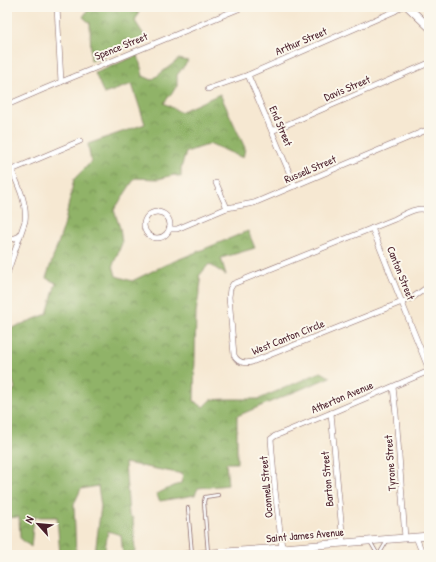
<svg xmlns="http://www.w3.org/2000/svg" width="436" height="562" font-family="'Patrick Hand',sans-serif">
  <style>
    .forest { fill: url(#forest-crowns); stroke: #6d694a }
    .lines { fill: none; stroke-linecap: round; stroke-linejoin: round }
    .lane-casing { stroke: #866565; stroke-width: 4 }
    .street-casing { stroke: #866565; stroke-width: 6 }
    .secondary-casing { stroke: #866565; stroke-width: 8 }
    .lane { stroke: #fff; stroke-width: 2.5 }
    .street { stroke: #fff; stroke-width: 5 }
    .secondary { stroke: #fff; stroke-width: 7 }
    .labels { text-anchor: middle; stroke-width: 4; stroke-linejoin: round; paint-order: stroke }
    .street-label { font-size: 11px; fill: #4a1f2b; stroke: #fbf7ec }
  </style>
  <defs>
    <pattern id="forest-crowns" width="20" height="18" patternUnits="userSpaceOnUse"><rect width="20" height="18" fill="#90b368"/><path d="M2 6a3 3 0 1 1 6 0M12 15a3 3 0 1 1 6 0" fill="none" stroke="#789156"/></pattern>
  </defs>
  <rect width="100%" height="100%" fill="#fbf7ec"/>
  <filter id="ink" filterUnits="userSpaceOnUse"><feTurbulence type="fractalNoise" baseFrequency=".025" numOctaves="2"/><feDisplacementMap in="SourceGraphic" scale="8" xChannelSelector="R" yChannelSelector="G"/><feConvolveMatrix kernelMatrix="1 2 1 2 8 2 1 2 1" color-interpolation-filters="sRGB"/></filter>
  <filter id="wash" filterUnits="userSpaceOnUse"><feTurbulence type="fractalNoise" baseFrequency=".012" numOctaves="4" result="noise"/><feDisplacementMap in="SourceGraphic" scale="16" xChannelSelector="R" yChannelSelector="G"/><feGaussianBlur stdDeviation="0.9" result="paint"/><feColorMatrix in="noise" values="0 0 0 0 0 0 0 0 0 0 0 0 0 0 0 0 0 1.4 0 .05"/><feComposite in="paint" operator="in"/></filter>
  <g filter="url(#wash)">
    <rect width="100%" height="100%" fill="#f6e8d2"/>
    <!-- forest -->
    <g class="forest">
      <path d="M90,7H147L139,11L135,21L147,40L91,61L90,23L83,17Z"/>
      <path d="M138,55L143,76L152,80L179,59L188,61L177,75V86L164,103L180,112L220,94L245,148L243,158L211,144L186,152L181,168V177L174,175L158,179L135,178L114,210L120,228L122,243L113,265L116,276L132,281L165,265L248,231L255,248L221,258L226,275L209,264L199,276L201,282L196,312L194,401L203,407L210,400L226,399H259L321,372L330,377L237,416V463H226L228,485L198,488L195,495L160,501L156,494L181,483L183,474L125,463L129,515L133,518L135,552L123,554L121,535L108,531L104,555L95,554L101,506L98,486L81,489L74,504L76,555H60L57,517H34L31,547L20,538L19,517L7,518V397L15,388L10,373H7V330L47,314L56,283L46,278L64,226L74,179L91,162L88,144L145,124L132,84L104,94L95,73Z"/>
    </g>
  </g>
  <g filter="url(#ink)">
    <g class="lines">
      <!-- lane casing -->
      <g class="lane-casing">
        <g id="lane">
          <path d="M188,508L192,554"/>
          <path d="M371,543L378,555"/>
          <path d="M208,553L204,502L205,497L218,495"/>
          <path d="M356,555L362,553L371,555"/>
          <path d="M381,555V551L387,541"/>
        </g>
      </g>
      <!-- street casing -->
      <g class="street-casing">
        <g id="street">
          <path d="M57,7L61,82"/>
          <path d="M248,75L295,186"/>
          <path d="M208,89L248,75L395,11L401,7"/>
          <path d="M7,105L44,89L243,7"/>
          <path d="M272,131L429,63"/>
          <path d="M7,159C14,177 28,201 25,221L7,274"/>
          <path d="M7,172L80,141"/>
          <path d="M216,183L227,208"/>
          <path d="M429,211C419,205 404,214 395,219L233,284L230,289L229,297L234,355C237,362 244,364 252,362L412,298L429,286"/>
          <circle cx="157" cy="225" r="13"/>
          <path d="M372,228L429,370"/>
          <path d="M169,229H177L227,208L254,203L429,129"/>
          <path d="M7,241L20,236"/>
          <path d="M393,387L396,414L405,538"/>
          <path d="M331,413L343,543"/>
          <path d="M416,537L423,555"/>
          <path d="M282,548L289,555"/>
          <path d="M281,555L282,548L275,490L271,439L275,436L331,413L429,371"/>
        </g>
      </g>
      <!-- secondary casing -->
      <g class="secondary-casing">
        <g id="secondary">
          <path d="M408,7L429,27"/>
          <path d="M183,555L282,548L429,536"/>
        </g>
      </g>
      <!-- lane -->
      <use href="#lane" class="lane"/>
      <!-- street -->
      <use href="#street" class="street"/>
      <!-- secondary -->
      <use href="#secondary" class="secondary"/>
    </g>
  </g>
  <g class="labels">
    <!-- street labels -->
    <g class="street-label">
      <text transform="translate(301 41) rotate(-23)" y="4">Arthur Street</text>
      <text transform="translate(121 46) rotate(-22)" y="4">Spence Street</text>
      <text transform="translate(347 88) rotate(-23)" y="4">Davis Street</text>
      <text transform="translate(281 126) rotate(67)" y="4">End Street</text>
      <text transform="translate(310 169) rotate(-23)" y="4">Russell Street</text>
      <text transform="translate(401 273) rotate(68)" y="4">Canton Street</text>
      <text transform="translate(288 337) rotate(-22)" y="4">West Canton Circle</text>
      <text transform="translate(342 397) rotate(-23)" y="4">Atherton Avenue</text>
      <text transform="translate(390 463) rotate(-94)" y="4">Tyrone Street</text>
      <text transform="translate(327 479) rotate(-95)" y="4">Barton Street</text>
      <text transform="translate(266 487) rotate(-95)" y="4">Oconnell Street</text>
      <text transform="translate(305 535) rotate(-5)" y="4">Saint James Avenue</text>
    </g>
  </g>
  <!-- margin -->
  <rect width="436" height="562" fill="none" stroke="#fbf7ec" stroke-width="24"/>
  <!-- north arrow -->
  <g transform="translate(38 524) rotate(297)" stroke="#fbf7ec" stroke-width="3" paint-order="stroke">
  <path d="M0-3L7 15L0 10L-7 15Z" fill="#4a1f2b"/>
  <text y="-6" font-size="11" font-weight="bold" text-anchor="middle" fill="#4a1f2b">N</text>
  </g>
</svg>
